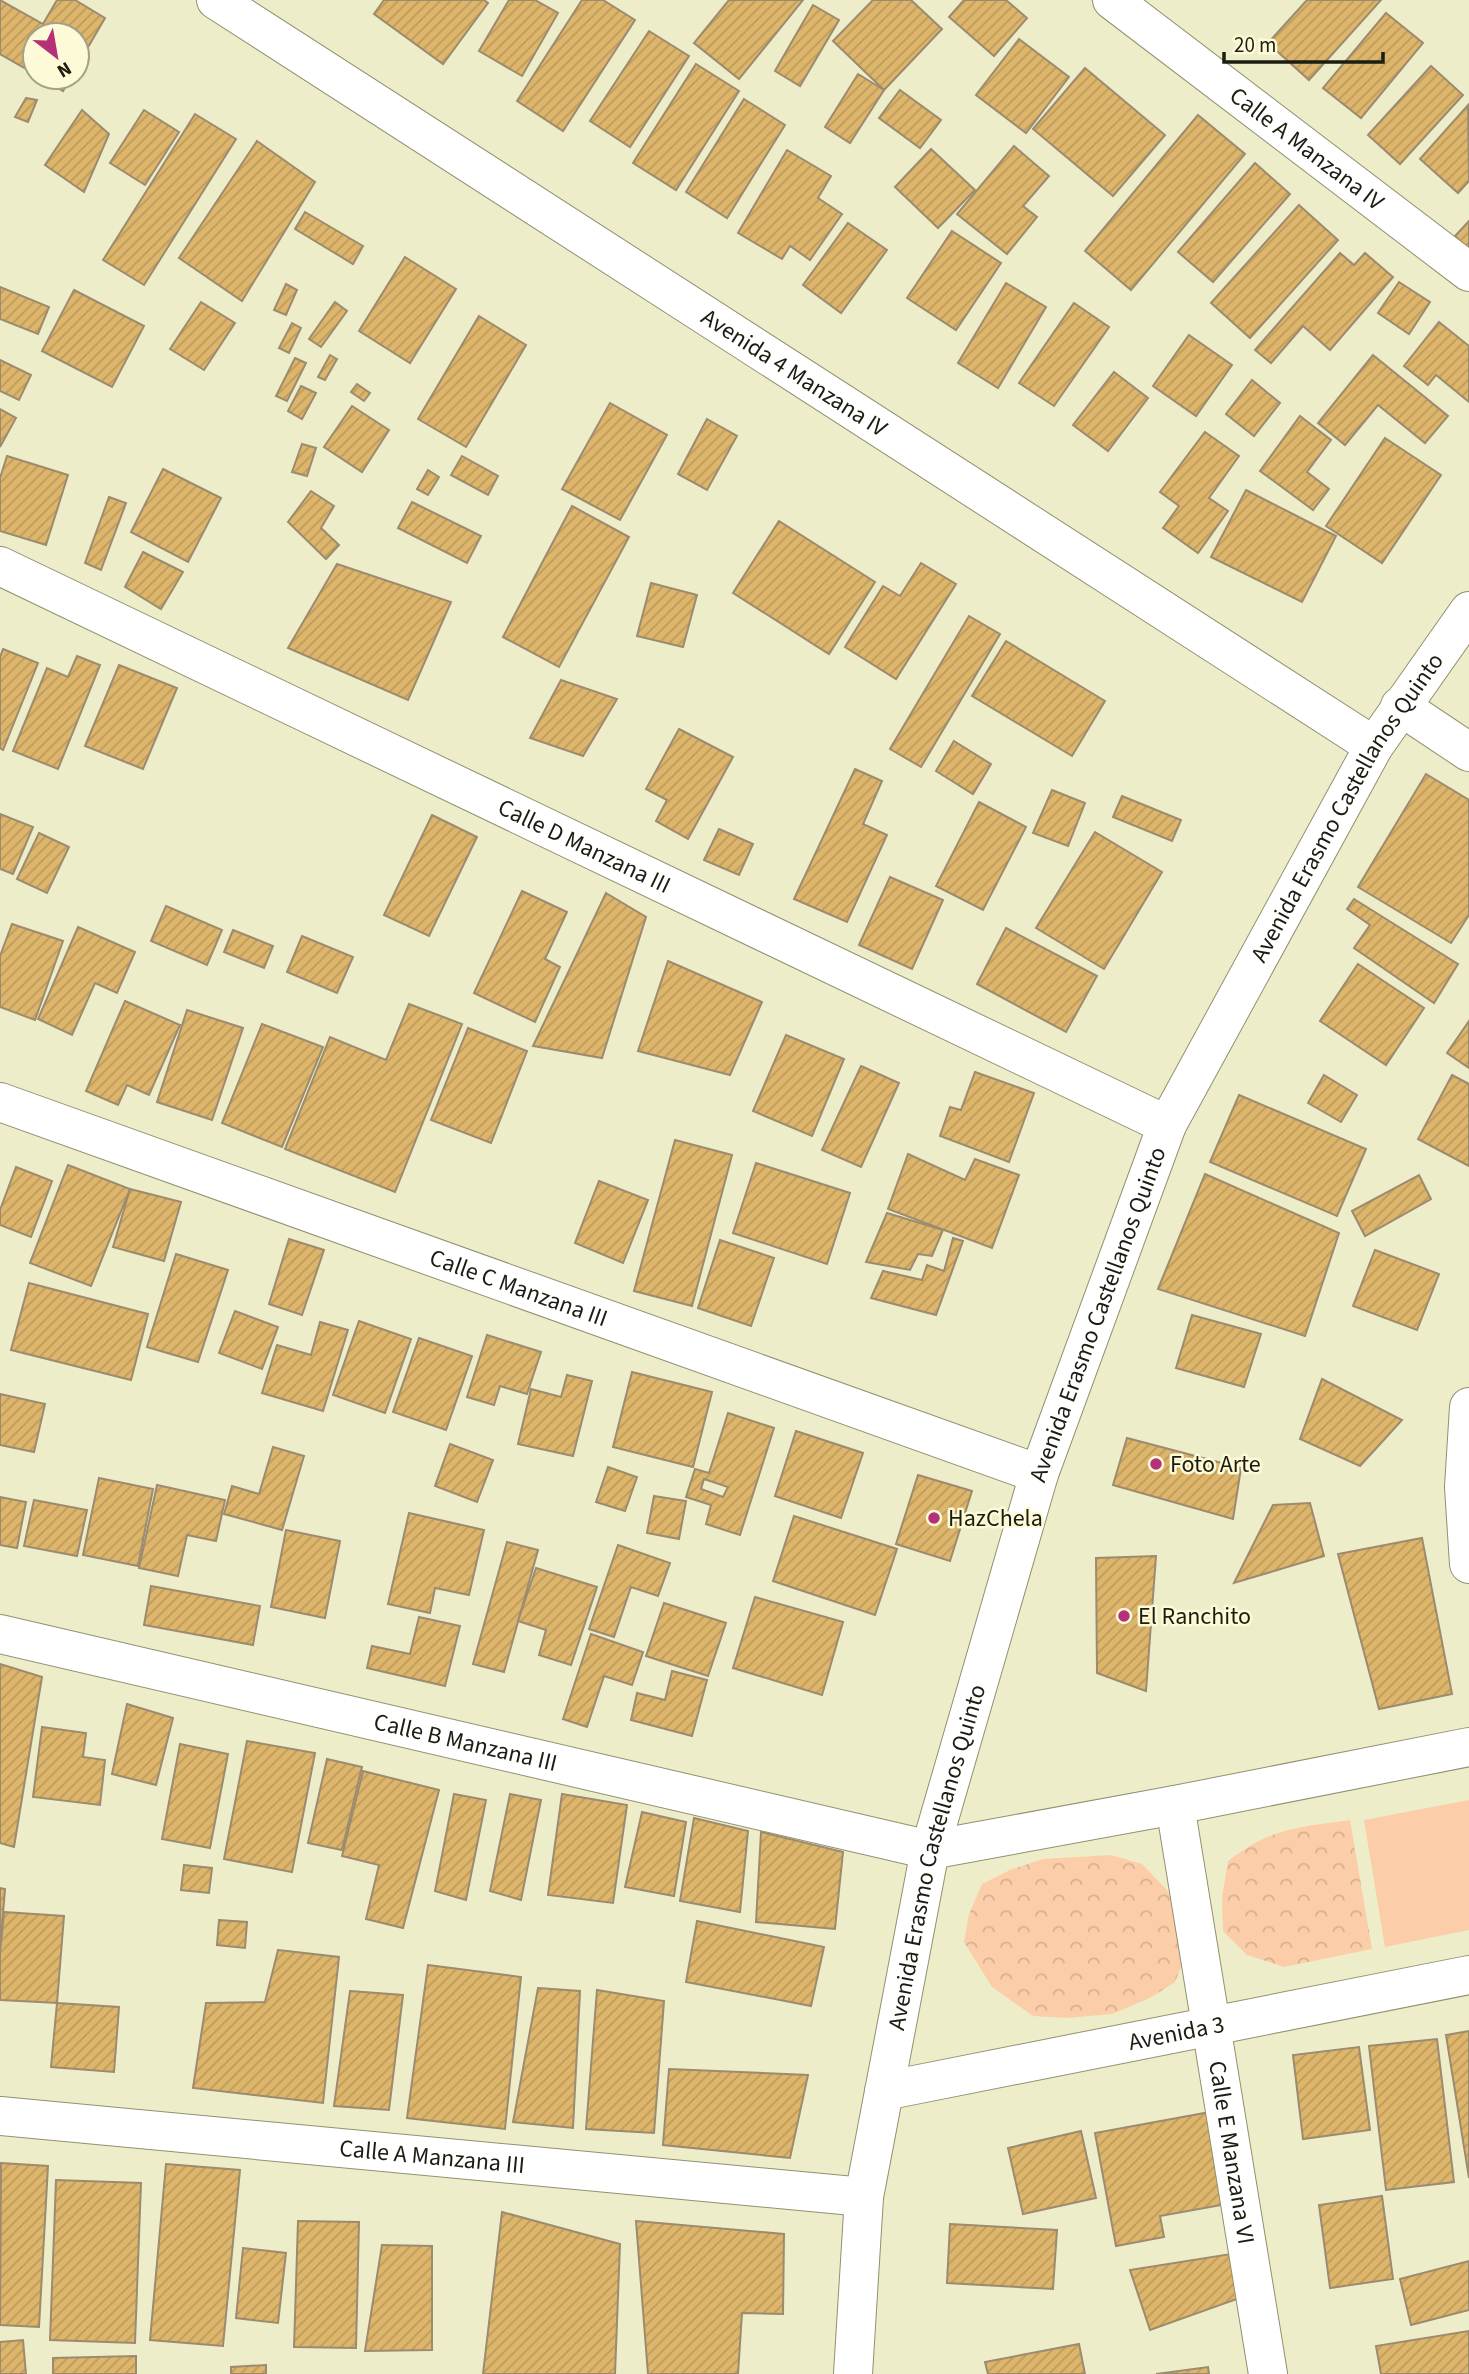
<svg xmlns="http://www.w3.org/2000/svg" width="1469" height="2374" font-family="'Source Sans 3',sans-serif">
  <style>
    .grass { fill: #fccda9 }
    .forest { fill: url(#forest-crowns) }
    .building { fill: url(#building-hatch); stroke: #9c8b6e; stroke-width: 2; fill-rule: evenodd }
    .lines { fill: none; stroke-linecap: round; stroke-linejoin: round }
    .minor-casing { stroke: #929070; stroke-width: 40 }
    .tertiary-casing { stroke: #929070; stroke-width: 40 }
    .minor { stroke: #fff; stroke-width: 38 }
    .tertiary { stroke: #fff; stroke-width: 38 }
    .poi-dot { fill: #b4317a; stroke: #fcfad7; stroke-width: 2.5 }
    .labels { text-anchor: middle; stroke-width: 5; stroke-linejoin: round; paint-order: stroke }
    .street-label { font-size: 24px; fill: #1d1c10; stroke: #fcfad7 }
    .poi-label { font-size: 24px; fill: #1d1c10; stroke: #fcfad7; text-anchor: start }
  </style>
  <defs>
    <pattern id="forest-crowns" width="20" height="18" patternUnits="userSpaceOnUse" patternTransform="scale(1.75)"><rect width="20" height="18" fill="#fccda9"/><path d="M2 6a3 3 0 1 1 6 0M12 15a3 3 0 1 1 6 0" fill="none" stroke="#d8af90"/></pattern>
    <pattern id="building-hatch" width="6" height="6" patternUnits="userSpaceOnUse" patternTransform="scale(1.75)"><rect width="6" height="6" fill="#ddb56b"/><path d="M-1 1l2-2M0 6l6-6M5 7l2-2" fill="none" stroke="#bd9b5c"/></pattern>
  </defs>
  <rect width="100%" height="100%" fill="#eeedca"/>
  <!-- grass -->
  <path class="grass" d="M1469,1800V1930L1385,1947L1364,1820Z"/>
  <!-- forest -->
  <g class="forest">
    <path d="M1350,1820L1372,1949L1284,1967L1247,1955L1223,1931L1222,1898L1228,1861C1272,1827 1297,1828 1350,1820Z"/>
    <path d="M1111,1855L1142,1864L1167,1890L1182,1922L1185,1957L1175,1982L1150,1998L1112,2014L1067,2018L1033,2016L992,1987L964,1942L969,1914L982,1884L1010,1870L1043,1859Z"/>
  </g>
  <!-- building -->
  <g class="building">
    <path d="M0,0L43,24L57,0H75L105,18L77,66V35H35V74L0,54Z"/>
    <path d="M384,0H484L488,3L443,64L374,14Z"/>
    <path d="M509,0H535L558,13L522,76L479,51Z"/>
    <path d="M582,0H603L635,20L563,131L517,101Z"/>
    <path d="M729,0H803L739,79L694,43Z"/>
    <path d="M873,0H911L942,29L884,90L833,41Z"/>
    <path d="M964,0H1006L1027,18L994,56L949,17Z"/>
    <path d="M1307,0H1381L1309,80L1268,43Z"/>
    <path d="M813,5L839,20L800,86L775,71Z"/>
    <path d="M1386,13L1423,43L1361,118L1323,88Z"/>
    <path d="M649,31L689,56L630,147L590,121Z"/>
    <path d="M1019,39L1069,77L1026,133L976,95Z"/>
    <path d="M696,64L739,91L676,190L633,163Z"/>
    <path d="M1431,66L1463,95L1400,164L1368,135Z"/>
    <path d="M1085,68L1165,135L1113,196L1033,129Z"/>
    <path d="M858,74L884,90L850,143L825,127Z"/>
    <path d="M40,77H71L63,91Z"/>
    <path d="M900,90L941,120L920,148L879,118Z"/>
    <path d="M26,98L37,100L28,122L15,117Z"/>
    <path d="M744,99L785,125L727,218L686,192Z"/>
    <path d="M1468,105L1469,181L1458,193L1420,159Z"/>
    <path d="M82,110L109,134L84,192L45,165Z"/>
    <path d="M144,110L179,132L145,185L110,163Z"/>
    <path d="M195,114L236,139L144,285L103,260Z"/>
    <path d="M1198,115L1245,154L1131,290L1085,251Z"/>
    <path d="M257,141L315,182L242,301L179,258Z"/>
    <path d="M1014,146L1049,176L1023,206L1037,217L1007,254L957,214Z"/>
    <path d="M931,149L975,190L938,228L895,187Z"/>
    <path d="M787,150L831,176L818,198L842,214L810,260L790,246L782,259L738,233Z"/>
    <path d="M1255,163L1290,194L1213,282L1178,252Z"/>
    <path d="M1299,205L1338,240L1250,338L1211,303Z"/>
    <path d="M305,212L363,246L353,264L295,229Z"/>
    <path d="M1469,221V250L1455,236Z"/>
    <path d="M848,223L887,250L841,313L803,285Z"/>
    <path d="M952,231L1001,263L956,330L907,298Z"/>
    <path d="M1340,253L1354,265L1365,253L1393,277L1330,350L1303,326L1271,363L1255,350Z"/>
    <path d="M405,257L456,289L410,363L359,331Z"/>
    <path d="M1399,282L1430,302L1409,334L1378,313Z"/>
    <path d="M1006,283L1046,307L998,388L958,363Z"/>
    <path d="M286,284L297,290L286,315L274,310Z"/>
    <path d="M0,287L49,307L38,334L0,319Z"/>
    <path d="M74,290L144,326L112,387L42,351Z"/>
    <path d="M201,302L235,323L204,370L170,349Z"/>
    <path d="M335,302L347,311L321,347L309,339Z"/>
    <path d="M1074,303L1109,327L1054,406L1019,383Z"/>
    <path d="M479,316L526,345L466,447L418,419Z"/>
    <path d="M1439,322L1469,346V402L1436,375L1428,385L1404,366Z"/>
    <path d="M292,323L301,328L289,353L279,348Z"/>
    <path d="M1189,335L1232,365L1196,416L1153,386Z"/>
    <path d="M330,355L337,359L325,380L318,377Z"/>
    <path d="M1373,355L1448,416L1425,443L1378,405L1345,445L1318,423Z"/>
    <path d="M295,358L306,363L287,401L276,396Z"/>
    <path d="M0,360L31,375L19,400L0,391Z"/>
    <path d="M1114,372L1148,398L1108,451L1073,425Z"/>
    <path d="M1252,380L1280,403L1254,436L1226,414Z"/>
    <path d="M357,384L370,393L364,401L351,392Z"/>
    <path d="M301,386L316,393L302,419L288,411Z"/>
    <path d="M610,403L667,435L620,520L562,489Z"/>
    <path d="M352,406L389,430L362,472L324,447Z"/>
    <path d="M0,409L16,418L0,447Z"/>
    <path d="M1300,416L1331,440L1307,472L1329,489L1313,510L1260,471Z"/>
    <path d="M707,419L737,436L707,490L678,474Z"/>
    <path d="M1205,432L1239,456L1209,498L1228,511L1198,553L1163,528L1179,506L1160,492Z"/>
    <path d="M1385,438L1441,475L1382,563L1326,526Z"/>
    <path d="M302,444L316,448L307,476L292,472Z"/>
    <path d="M7,456L68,475L46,545L0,531V478Z"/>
    <path d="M462,456L498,476L488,495L451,475Z"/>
    <path d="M163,469L221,498L188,562L131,532Z"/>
    <path d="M428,470L439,477L428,495L417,489Z"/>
    <path d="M1246,490L1336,536L1302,602L1211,557Z"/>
    <path d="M311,491L334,506L321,528L339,545L326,559L288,522Z"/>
    <path d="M109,497L126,503L101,570L85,563Z"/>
    <path d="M412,502L481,536L467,563L398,528Z"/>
    <path d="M572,506L629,537L559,667L503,637Z"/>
    <path d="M779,521L875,582L829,654L733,593Z"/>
    <path d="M143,552L183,572L161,609L125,587Z"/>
    <path d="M921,563L956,584L896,679L845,647L883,586L900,596Z"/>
    <path d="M337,564L451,602L408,700L288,648Z"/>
    <path d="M651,583L697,595L683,647L637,636Z"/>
    <path d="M969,616L1000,634L921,767L890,749Z"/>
    <path d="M1006,641L1105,701L1072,756L972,696Z"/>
    <path d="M3,649L38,663L3,750L0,748V657Z"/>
    <path d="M77,656L100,665L58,769L13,751L47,668L68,677Z"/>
    <path d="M119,665L177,688L143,769L85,746Z"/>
    <path d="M561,680L617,699L583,756L530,738Z"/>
    <path d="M679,729L733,757L688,839L656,821L667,800L646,789Z"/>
    <path d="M954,741L991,764L973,794L936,771Z"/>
    <path d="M855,769L882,781L863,824L887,835L847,922L794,899Z"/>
    <path d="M1426,774L1469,800V915L1451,943L1358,887Z"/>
    <path d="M1052,790L1085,803L1068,846L1033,833Z"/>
    <path d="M1122,796L1181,820L1172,841L1113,817Z"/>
    <path d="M979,802L1026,827L983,910L936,886Z"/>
    <path d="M0,814L33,827L13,874L0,869Z"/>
    <path d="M432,815L477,837L429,936L384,915Z"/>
    <path d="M719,829L753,844L739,875L704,860Z"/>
    <path d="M1095,832L1162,872L1104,969L1036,928Z"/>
    <path d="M39,833L69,847L47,893L17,879Z"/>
    <path d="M890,877L943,900L912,969L859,945Z"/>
    <path d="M522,891L567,912L545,959L560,967L535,1022L474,993Z"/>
    <path d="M606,893L646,917L602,1058L533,1046Z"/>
    <path d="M1354,899L1458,964L1434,1003L1354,948L1370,925L1347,909Z"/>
    <path d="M166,906L222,930L207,965L151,941Z"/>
    <path d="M12,924L63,941L35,1020L0,1007V956Z"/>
    <path d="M78,927L135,952L117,993L95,983L72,1035L38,1019Z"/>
    <path d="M1006,928L1097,976L1066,1032L977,984Z"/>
    <path d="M233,930L273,946L264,968L224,952Z"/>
    <path d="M302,936L353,957L337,993L287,972Z"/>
    <path d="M668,961L762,1002L730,1075L638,1051Z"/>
    <path d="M1358,964L1424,1008L1386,1065L1320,1021Z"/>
    <path d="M125,1001L180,1025L149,1095L127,1085L118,1105L86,1091Z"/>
    <path d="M409,1004L462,1024L395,1192L285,1149L330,1037L386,1060Z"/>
    <path d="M187,1010L243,1028L212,1120L157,1102Z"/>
    <path d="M1469,1021V1068L1447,1053Z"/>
    <path d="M262,1024L323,1047L282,1147L222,1123Z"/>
    <path d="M468,1028L527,1051L491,1143L431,1120Z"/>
    <path d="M786,1035L844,1059L812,1136L753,1111Z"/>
    <path d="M861,1066L899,1083L861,1167L822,1150Z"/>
    <path d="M975,1072L1034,1093L1009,1162L940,1136L950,1107L961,1110Z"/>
    <path d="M1324,1075L1357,1095L1341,1122L1308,1103Z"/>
    <path d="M1452,1075L1469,1084V1166L1418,1139Z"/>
    <path d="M1239,1095L1366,1149L1337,1216L1210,1162Z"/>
    <path d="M675,1140L732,1155L692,1306L634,1291Z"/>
    <path d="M908,1154L965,1180L975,1159L1019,1175L992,1248L888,1209Z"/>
    <path d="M756,1163L850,1193L827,1264L733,1233Z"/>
    <path d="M68,1165L130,1189L91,1286L30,1263Z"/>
    <path d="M16,1167L52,1181L31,1237L0,1225V1210Z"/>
    <path d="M1205,1174L1339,1233L1305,1336L1158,1289Z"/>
    <path d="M1419,1175L1431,1199L1365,1236L1352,1211Z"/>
    <path d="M599,1181L648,1200L623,1263L575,1243Z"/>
    <path d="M130,1189L181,1202L164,1261L113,1247Z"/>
    <path d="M887,1213L943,1230L932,1256L918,1254L910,1270L866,1262Z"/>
    <path d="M953,1238L963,1241L936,1315L871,1298L883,1271L922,1280L927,1265L944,1271Z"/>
    <path d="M289,1239L324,1250L302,1315L269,1304Z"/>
    <path d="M720,1240L774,1258L751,1326L698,1308Z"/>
    <path d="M1375,1250L1439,1274L1417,1330L1353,1306Z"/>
    <path d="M176,1254L228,1270L198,1362L147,1347Z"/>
    <path d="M29,1283L148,1314L131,1380L11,1350Z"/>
    <path d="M235,1311L278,1327L262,1369L219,1353Z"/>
    <path d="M1192,1315L1261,1334L1244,1387L1176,1368Z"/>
    <path d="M359,1321L411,1339L385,1413L333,1395Z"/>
    <path d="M320,1322L348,1330L323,1411L262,1393L277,1345L311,1355Z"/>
    <path d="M487,1335L541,1352L527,1394L500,1386L494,1405L467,1397Z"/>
    <path d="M419,1338L472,1356L446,1430L393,1412Z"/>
    <path d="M632,1372L712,1392L693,1467L613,1447Z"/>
    <path d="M567,1375L592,1381L573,1456L518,1444L531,1389L561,1397Z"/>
    <path d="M1322,1379L1402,1420L1360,1466L1300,1439Z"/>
    <path d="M0,1394L45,1404L34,1452L0,1445Z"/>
    <path d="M728,1413L774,1428L740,1535L706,1524L711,1505L686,1497L695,1469L709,1473ZM704,1479L728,1487L723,1497L701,1489Z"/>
    <path d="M796,1431L863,1453L841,1518L775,1496Z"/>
    <path d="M1127,1438L1241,1468L1233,1519L1113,1485Z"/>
    <path d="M450,1444L493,1460L477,1502L435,1486Z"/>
    <path d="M273,1447L304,1456L282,1530L224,1514L232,1486L259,1494Z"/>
    <path d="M608,1467L637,1477L625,1511L596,1502Z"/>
    <path d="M918,1475L972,1491L950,1561L896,1544Z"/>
    <path d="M99,1478L153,1489L138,1566L83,1555Z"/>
    <path d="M157,1485L225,1500L216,1541L187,1535L178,1576L139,1568Z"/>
    <path d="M654,1496L686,1501L679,1539L647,1533Z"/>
    <path d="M0,1497L26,1502L17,1548L0,1545Z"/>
    <path d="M34,1500L87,1510L77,1556L24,1546Z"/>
    <path d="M1310,1503L1324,1556L1234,1583L1273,1505Z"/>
    <path d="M409,1513L484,1530L469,1595L435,1588L430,1613L388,1604Z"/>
    <path d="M794,1516L897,1549L875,1615L773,1581Z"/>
    <path d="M286,1530L340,1541L325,1618L271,1607Z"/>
    <path d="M1422,1538L1452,1694L1379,1709L1338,1554Z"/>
    <path d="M507,1542L538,1550L504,1672L473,1664Z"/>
    <path d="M618,1545L670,1563L658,1596L631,1587L614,1637L589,1629Z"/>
    <path d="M1156,1556L1146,1691L1097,1673L1096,1558Z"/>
    <path d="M536,1568L597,1587L571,1665L539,1655L546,1630L518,1621Z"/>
    <path d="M151,1586L260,1606L253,1645L144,1625Z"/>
    <path d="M755,1597L843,1622L822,1695L733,1668Z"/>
    <path d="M664,1603L726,1623L708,1676L646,1656Z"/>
    <path d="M419,1617L460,1626L445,1686L367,1668L372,1646L410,1654Z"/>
    <path d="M591,1634L643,1652L632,1685L604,1676L587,1727L563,1719Z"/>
    <path d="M0,1664L42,1677L14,1847L0,1843Z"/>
    <path d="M672,1671L707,1680L692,1736L631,1720L637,1693L665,1700Z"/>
    <path d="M127,1704L173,1718L156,1785L112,1774Z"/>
    <path d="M42,1727L86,1733L83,1757L105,1760L100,1805L33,1797Z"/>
    <path d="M247,1741L315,1753L292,1872L224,1859Z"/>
    <path d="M180,1744L228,1754L210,1848L162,1839Z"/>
    <path d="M327,1759L362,1767L342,1850L308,1843Z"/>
    <path d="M363,1771L439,1790L403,1928L366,1919L379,1865L342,1856Z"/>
    <path d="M454,1794L486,1800L466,1900L435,1891Z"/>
    <path d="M510,1794L541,1800L521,1900L490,1891Z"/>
    <path d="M562,1794L627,1805L613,1903L548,1895Z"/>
    <path d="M642,1812L686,1822L674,1896L625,1887Z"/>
    <path d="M694,1818L748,1831L740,1912L680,1901Z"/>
    <path d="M761,1832L843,1852L835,1929L756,1922Z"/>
    <path d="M184,1865L212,1868L209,1893L181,1890Z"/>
    <path d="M0,1888L5,1889L0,1951Z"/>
    <path d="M4,1912L64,1916L57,2003L0,2000V1953Z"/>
    <path d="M219,1920L247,1922L245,1948L217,1945Z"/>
    <path d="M697,1921L824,1947L811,2006L686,1982Z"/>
    <path d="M278,1950L339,1957L323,2103L193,2088L206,2003L265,2002Z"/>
    <path d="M428,1965L521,1977L505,2129L407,2118Z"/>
    <path d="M538,1988L580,1991L573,2128L513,2122Z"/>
    <path d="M597,1990L664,2001L654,2133L586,2129Z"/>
    <path d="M350,1991L403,1995L389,2110L334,2106Z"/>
    <path d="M57,2003L119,2007L114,2072L51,2067Z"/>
    <path d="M1469,2031V2178L1446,2035Z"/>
    <path d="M1437,2039L1454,2182L1386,2190L1369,2046Z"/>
    <path d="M1359,2047L1370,2130L1303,2139L1293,2055Z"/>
    <path d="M669,2069L808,2075L790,2158L663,2145Z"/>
    <path d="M1221,2110L1238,2202L1160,2216L1164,2237L1116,2246L1095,2133Z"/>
    <path d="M1081,2131L1096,2198L1023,2214L1008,2148Z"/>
    <path d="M1,2163L48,2166L39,2327L0,2325Z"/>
    <path d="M166,2164L240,2170L223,2346L150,2340Z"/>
    <path d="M56,2180L141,2183L135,2343L50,2340Z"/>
    <path d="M1382,2196L1393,2279L1330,2288L1319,2205Z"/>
    <path d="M502,2212L620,2244L615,2374H483Z"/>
    <path d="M298,2221L359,2222L356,2348L294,2347Z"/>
    <path d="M636,2221L784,2234L783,2314L742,2313L738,2374H648Z"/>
    <path d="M950,2224L1057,2230L1053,2289L947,2283Z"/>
    <path d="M382,2245L432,2246V2350L365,2351Z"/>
    <path d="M243,2248L286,2253L278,2323L236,2318Z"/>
    <path d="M1237,2253L1251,2294L1150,2330L1130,2270Z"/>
    <path d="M1469,2261V2310L1411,2325L1400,2279Z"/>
    <path d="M1469,2331V2374H1381L1376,2346Z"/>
    <path d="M23,2340L26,2374H0V2342Z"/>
    <path d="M1079,2344L1085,2374H988L985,2362Z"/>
    <path d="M136,2356V2374H53V2358Z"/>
    <path d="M266,2365V2374H231V2367Z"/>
    <path d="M1208,2367L1209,2374H1156Z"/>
  </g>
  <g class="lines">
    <!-- minor casing -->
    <g class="minor-casing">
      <g id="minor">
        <path id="s1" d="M216,0L1374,746"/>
        <path id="s2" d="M1112,0L1469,272"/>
        <path id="s3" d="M0,566L1167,1125"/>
        <path d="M1400,706L1469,752"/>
        <path id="s4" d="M0,1102L1039,1474"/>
        <path d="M1469,1407L1464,1487L1469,1564"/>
        <path id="s5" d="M0,1634L930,1850L1175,1805L1469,1747"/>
        <path id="s6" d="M1175,1805L1268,2374"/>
        <path id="s7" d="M884,2091L1469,1975"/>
        <path id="s8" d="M0,2116L864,2197"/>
      </g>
    </g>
    <!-- tertiary casing -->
    <g class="tertiary-casing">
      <g id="tertiary">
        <path id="s9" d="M853,2374L864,2197L930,1850L1039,1474L1167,1125L1374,746L1469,611"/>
      </g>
    </g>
    <!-- minor -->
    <use href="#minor" class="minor"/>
    <!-- tertiary -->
    <use href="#tertiary" class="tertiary"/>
  </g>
  <!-- markers -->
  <g class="poi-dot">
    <circle cx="1156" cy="1464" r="7"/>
    <circle cx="934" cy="1518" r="7"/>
    <circle cx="1124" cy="1616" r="7"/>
  </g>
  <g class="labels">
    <!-- street labels -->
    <g class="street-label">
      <text dy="8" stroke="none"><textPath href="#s2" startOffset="245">Calle A Manzana IV</textPath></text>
      <text dy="8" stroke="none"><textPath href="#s1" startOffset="688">Avenida 4 Manzana IV</textPath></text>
      <text dy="8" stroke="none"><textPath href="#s9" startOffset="1659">Avenida Erasmo Castellanos Quinto</textPath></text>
      <text dy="8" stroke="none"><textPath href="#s3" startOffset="648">Calle D Manzana III</textPath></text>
      <text dy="8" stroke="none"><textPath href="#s4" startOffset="551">Calle C Manzana III</textPath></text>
      <text dy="8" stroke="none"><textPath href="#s9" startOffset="1092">Avenida Erasmo Castellanos Quinto</textPath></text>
      <text dy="8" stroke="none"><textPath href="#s5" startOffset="478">Calle B Manzana III</textPath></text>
      <text dy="8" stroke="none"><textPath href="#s9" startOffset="525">Avenida Erasmo Castellanos Quinto</textPath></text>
      <text dy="8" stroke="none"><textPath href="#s7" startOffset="298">Avenida 3</textPath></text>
      <text dy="8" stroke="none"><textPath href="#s6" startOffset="352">Calle E Manzana VI</textPath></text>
      <text dy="8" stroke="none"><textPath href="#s8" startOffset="434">Calle A Manzana III</textPath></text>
    </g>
    <!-- poi labels -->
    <g class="poi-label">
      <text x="1170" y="1472">Foto Arte</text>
      <text x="948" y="1526">HazChela</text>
      <text x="1138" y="1624">El Ranchito</text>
    </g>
  </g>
  <!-- north arrow -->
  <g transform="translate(56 56) rotate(149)"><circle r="33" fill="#fcfad7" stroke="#a3a187" stroke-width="2"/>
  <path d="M0-5L12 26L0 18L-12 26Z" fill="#b4317a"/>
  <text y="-10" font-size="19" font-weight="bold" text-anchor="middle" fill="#1d1c10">N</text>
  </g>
  <!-- scale -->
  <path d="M1224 52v10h159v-10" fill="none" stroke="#1d1c10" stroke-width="3.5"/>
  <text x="1234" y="52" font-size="21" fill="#1d1c10" stroke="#fcfad7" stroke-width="5" paint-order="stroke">20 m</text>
</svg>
